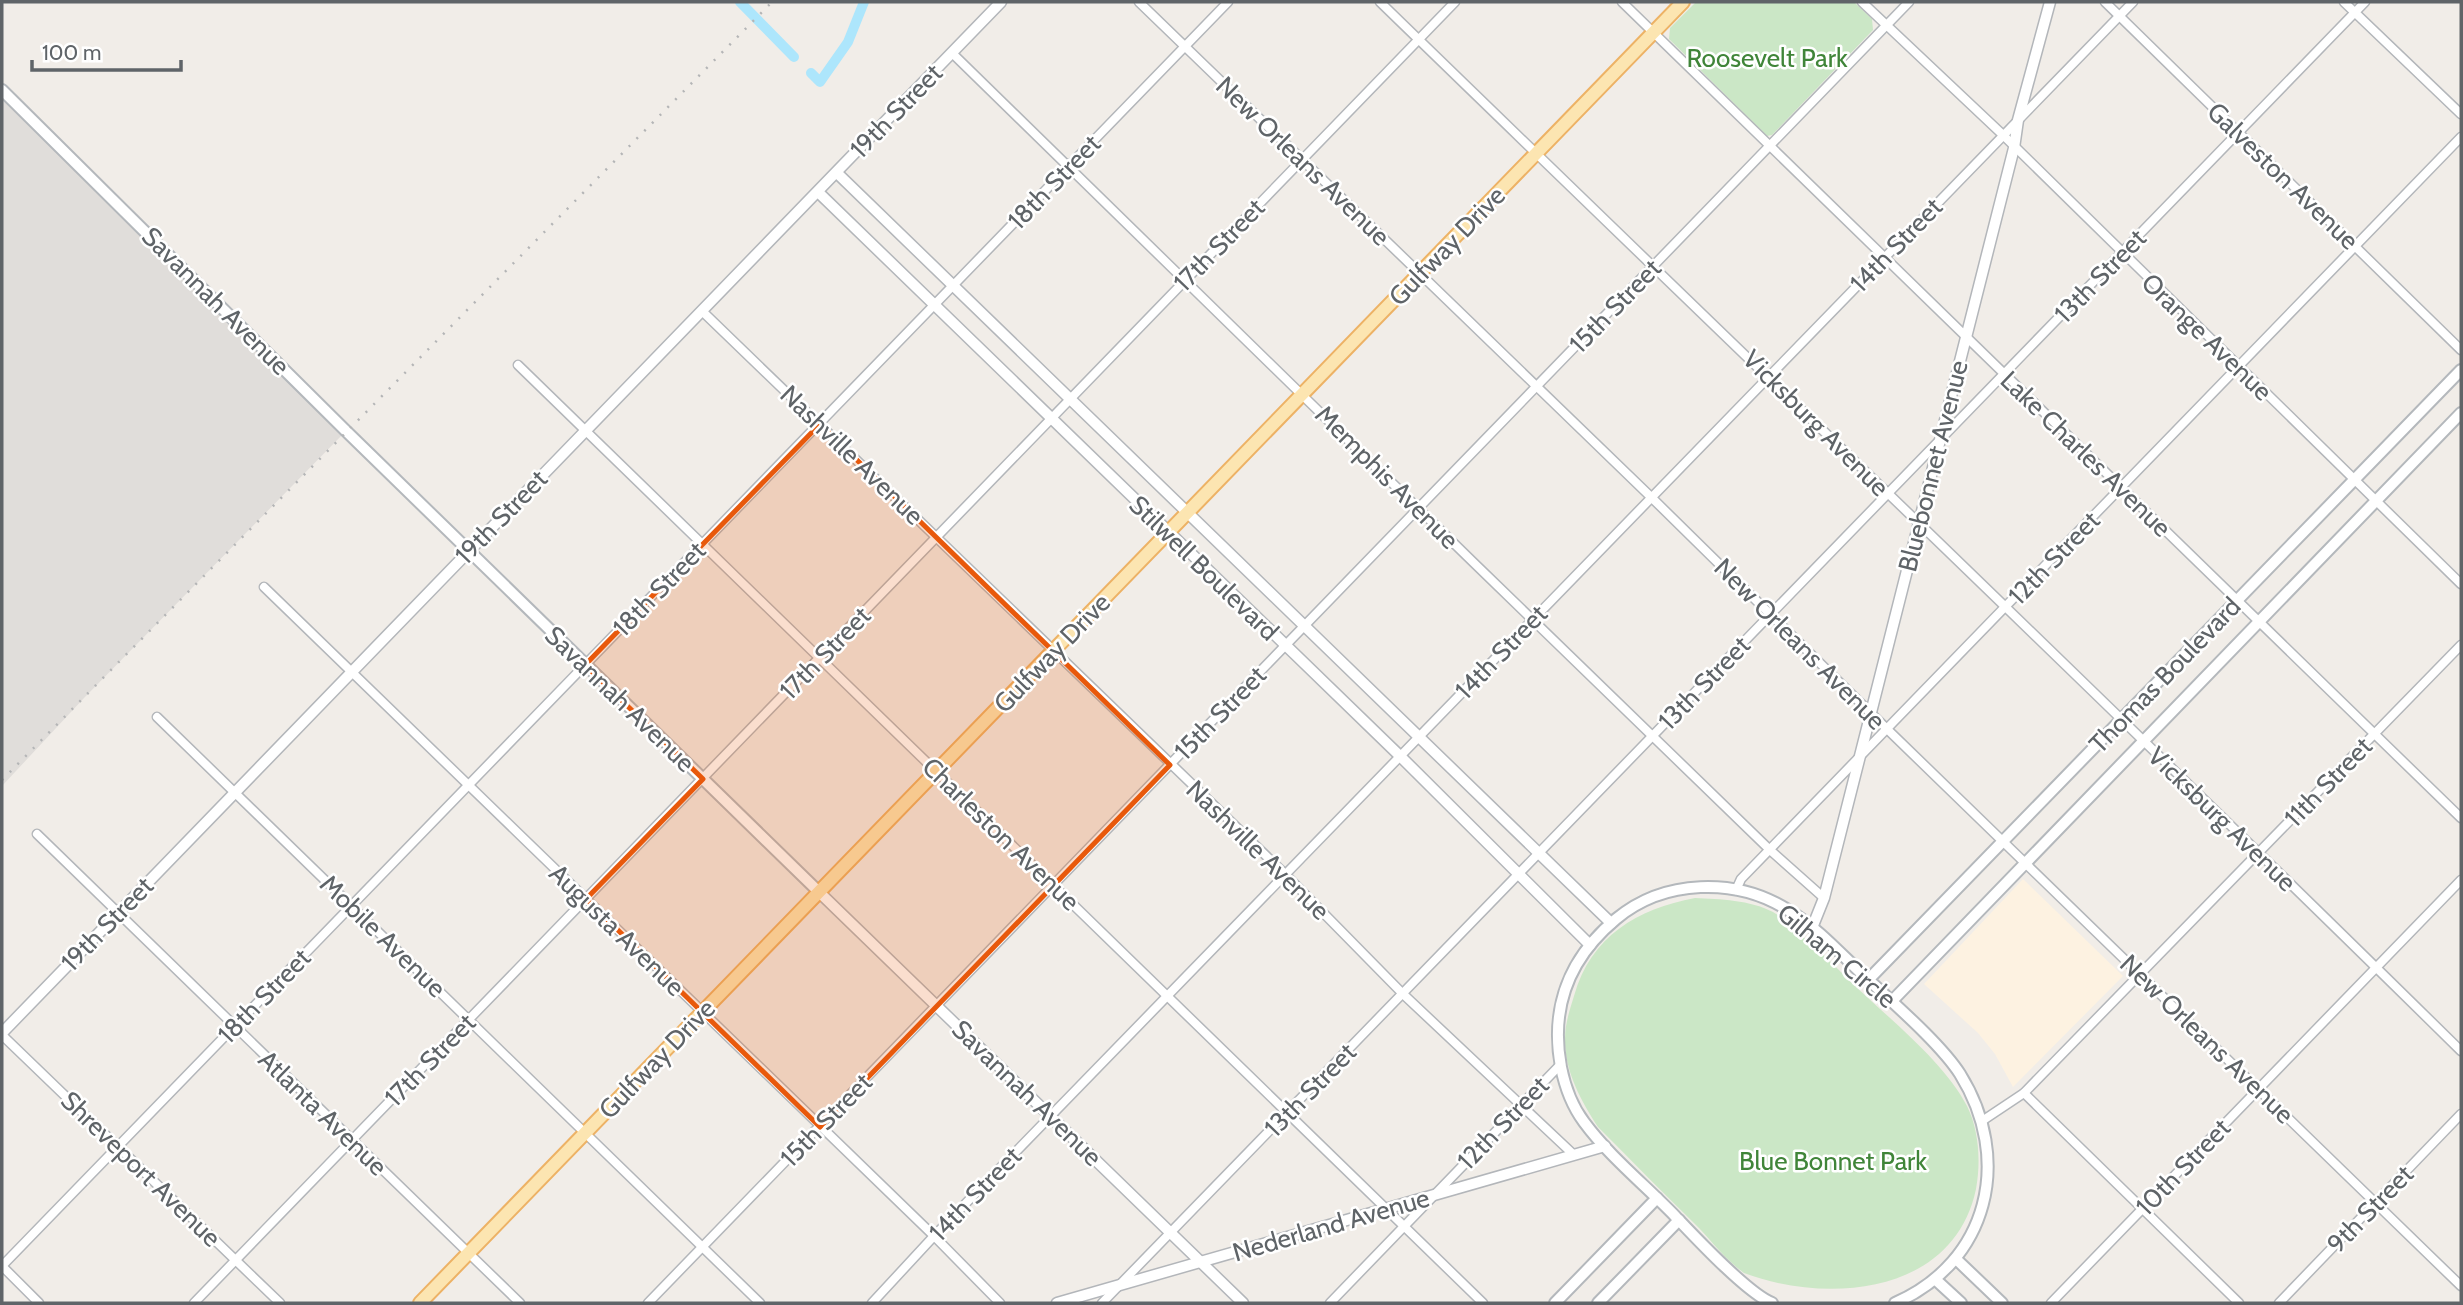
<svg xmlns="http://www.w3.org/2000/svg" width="2463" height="1305" font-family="Cabin,sans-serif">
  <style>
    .commercial { fill: #fdf2e1 }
    .industrial { fill: #e0ddda }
    .green { fill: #cbe7c6 }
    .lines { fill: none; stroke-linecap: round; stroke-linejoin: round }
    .canal { stroke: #ade6fc; stroke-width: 10 }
    .minor-casing { stroke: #b3b6ba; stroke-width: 11 }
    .tertiary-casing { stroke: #b3b6ba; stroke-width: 13 }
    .secondary-casing { stroke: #b4b8bc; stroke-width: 14 }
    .primary-casing { stroke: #edb265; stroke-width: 16 }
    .minor { stroke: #fff; stroke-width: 8 }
    .tertiary { stroke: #fff; stroke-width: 10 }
    .secondary { stroke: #fff; stroke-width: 10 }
    .primary { stroke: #fce5b1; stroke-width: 12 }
    .rail { stroke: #b4b5b6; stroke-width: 2.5; stroke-dasharray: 2 9; stroke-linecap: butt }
    .marked { fill: #e8590c; fill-opacity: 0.2; stroke: #e8590c; stroke-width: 5; stroke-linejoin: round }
    .labels { text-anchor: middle; stroke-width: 5; stroke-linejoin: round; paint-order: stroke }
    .park-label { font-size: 26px; fill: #408539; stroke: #fff }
    .street-label { font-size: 26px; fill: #5f6468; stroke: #fff }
  </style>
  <rect width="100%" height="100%" fill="#f1ede8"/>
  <!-- commercial -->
  <path class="commercial" d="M2023,879L2123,976L2013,1087L1995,1054L1978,1033L1924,984Z"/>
  <!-- industrial -->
  <path class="industrial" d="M2,91L346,431L84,698L2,786Z"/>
  <!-- green -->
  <g class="green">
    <path d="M1696,2H1854L1872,19L1873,30L1772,135L1767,136L1669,39L1670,28Z"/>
    <path d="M1695,898C1720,899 1750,900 1773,912C1779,915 1784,921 1789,925C1813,944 1834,965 1855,986C1891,1020 1945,1063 1967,1106C1979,1130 1981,1162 1976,1189C1954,1294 1829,1305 1744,1273C1727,1261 1713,1243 1699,1228C1665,1195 1632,1161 1598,1127C1581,1101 1564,1070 1565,1038C1565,1024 1570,1009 1574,996C1591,936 1637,909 1695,898Z"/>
  </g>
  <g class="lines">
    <!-- canal -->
    <g class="canal">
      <path d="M740,2L794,57"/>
      <path d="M811,73L820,82L848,42L864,2"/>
    </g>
    <!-- minor casing -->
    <g class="minor-casing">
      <g id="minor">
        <path d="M1139,2L1651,497L1887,729L2461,1286"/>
        <path d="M1380,2C1740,352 2103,698 2461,1051"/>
        <path d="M1622,2C1903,272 2180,547 2461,818"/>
        <path d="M1862,2L2003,135L2461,584"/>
        <path d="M2105,2L2461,350"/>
        <path d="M2344,2L2461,114"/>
        <path d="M952,53L1473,562L1770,850L1824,898"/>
        <path d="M702,311L1286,875L1403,994L1574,1155"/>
        <path d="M518,365L1483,1303"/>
        <path d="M264,587L934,1236L1000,1303"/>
        <path d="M157,717L760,1303"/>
        <path d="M37,834L520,1303"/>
        <path d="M1736,890L1741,879L2461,137"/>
        <path d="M2,1035L280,1303"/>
        <path d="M2024,1093L2239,1303"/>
        <path d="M1982,1121L2024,1093L2461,645"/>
        <path d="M2,1266L1228,2"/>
        <path d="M2,1266L39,1303"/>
        <path d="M194,1303L1455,2"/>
        <path d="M648,1303L1909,2"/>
        <path d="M872,1303L934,1236L2133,2"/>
        <path d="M1102,1303L2365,2"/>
        <path d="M1330,1303L1561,1064"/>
        <path d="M2051,1303L2461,880"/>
        <path d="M2279,1303L2461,1114"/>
      </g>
    </g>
    <!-- tertiary casing -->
    <g class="tertiary-casing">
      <g id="tertiary">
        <path d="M837,173L1611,923"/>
        <path d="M818,192L1400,756L1590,945"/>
        <path d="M819,892L1243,1303"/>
        <path d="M1812,928L1824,898L2014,148L2018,120L2050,2"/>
        <path d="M2,1033L1001,2"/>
        <path d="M1057,1303L1605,1146"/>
      </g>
    </g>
    <!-- secondary casing -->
    <g class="secondary-casing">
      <g id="secondary">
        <path d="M2,90L346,431L819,892"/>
        <path d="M1868,980L2461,370"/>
        <path d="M1892,1001L2461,413"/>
        <path d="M1956,1259L2002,1303"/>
        <path d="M1936,1280L1961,1303"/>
        <path d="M1555,1303L1657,1198"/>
        <path d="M1598,1303L1679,1220"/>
        <path d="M1772,1303C1747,1293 1695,1237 1675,1216C1645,1185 1609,1156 1584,1122C1572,1106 1565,1087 1561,1067C1550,1008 1569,958 1616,919C1664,879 1736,877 1788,910C1820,929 1846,960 1873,984C1899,1008 1942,1046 1960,1074C2013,1159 1989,1262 1895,1303"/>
      </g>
    </g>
    <!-- primary casing -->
    <g class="primary-casing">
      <path id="primary" d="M420,1303L1683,2"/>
    </g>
    <!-- minor -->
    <use href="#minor" class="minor"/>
    <!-- tertiary -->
    <use href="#tertiary" class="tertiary"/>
    <!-- secondary -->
    <use href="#secondary" class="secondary"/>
    <!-- primary -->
    <use href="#primary" class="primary"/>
    <!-- rail -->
    <path class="rail" d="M2,780L772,2"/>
  </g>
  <!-- marked area -->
  <path class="marked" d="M820,424L1170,765L820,1127L586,899L703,779L585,665Z"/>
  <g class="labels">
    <!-- park labels -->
    <g class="park-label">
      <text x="1767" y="67">Roosevelt Park</text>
      <text x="1833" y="1170">Blue Bonnet Park</text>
    </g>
    <!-- street labels -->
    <g class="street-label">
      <text transform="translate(896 111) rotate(-46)" y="9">19th Street</text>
      <text transform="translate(1303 161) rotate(44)" y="9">New Orleans Avenue</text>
      <text transform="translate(2283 176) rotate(44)" y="9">Galveston Avenue</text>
      <text transform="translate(1054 182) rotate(-46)" y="9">18th Street</text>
      <text transform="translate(1219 245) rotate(-46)" y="9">17th Street</text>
      <text transform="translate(1896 245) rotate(-46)" y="9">14th Street</text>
      <text transform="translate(1447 246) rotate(-46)" y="9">Gulfway Drive</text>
      <text transform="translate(2100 276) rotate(-46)" y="9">13th Street</text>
      <text transform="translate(216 301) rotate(45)" y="9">Savannah Avenue</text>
      <text transform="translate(1615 306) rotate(-46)" y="9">15th Street</text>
      <text transform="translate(2207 337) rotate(44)" y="9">Orange Avenue</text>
      <text transform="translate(1816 423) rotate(45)" y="9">Vicksburg Avenue</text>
      <text transform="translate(2086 454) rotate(44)" y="9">Lake Charles Avenue</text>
      <text transform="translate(852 455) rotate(44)" y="9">Nashville Avenue</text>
      <text transform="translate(1933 466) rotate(-76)" y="9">Bluebonnet Avenue</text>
      <text transform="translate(1387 477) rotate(45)" y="9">Memphis Avenue</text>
      <text transform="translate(501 517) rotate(-46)" y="9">19th Street</text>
      <text transform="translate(2054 558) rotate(-46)" y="9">12th Street</text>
      <text transform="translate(1204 568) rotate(44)" y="9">Stilwell Boulevard</text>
      <text transform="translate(659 589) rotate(-46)" y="9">18th Street</text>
      <text transform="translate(1800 644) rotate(45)" y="9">New Orleans Avenue</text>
      <text transform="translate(1501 652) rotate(-46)" y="9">14th Street</text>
      <text transform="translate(825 653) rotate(-46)" y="9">17th Street</text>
      <text transform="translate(1052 653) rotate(-46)" y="9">Gulfway Drive</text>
      <text transform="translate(2165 675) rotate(-46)" y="9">Thomas Boulevard</text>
      <text transform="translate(1704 683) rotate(-46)" y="9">13th Street</text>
      <text transform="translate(620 699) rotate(44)" y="9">Savannah Avenue</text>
      <text transform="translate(1220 713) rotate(-46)" y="9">15th Street</text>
      <text transform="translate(2328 782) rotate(-46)" y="9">11th Street</text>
      <text transform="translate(2222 819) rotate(44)" y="9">Vicksburg Avenue</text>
      <text transform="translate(1001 834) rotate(44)" y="9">Charleston Avenue</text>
      <text transform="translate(1258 850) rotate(44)" y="9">Nashville Avenue</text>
      <text transform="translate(107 924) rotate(-46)" y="9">19th Street</text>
      <text transform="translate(617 930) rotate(44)" y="9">Augusta Avenue</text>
      <text transform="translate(383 936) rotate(44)" y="9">Mobile Avenue</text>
      <text transform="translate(1837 956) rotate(40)" y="9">Gilham Circle</text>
      <text transform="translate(264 996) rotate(-46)" y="9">18th Street</text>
      <text transform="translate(2207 1039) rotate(44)" y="9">New Orleans Avenue</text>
      <text transform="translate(657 1059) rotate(-46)" y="9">Gulfway Drive</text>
      <text transform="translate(430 1060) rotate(-46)" y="9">17th Street</text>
      <text transform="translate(1310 1090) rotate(-46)" y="9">13th Street</text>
      <text transform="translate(1027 1093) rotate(44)" y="9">Savannah Avenue</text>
      <text transform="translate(323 1113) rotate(44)" y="9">Atlanta Avenue</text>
      <text transform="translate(826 1120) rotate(-46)" y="9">15th Street</text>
      <text transform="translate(1503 1123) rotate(-46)" y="9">12th Street</text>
      <text transform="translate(2183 1167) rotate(-46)" y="9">10th Street</text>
      <text transform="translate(141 1169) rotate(44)" y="9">Shreveport Avenue</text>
      <text transform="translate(975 1194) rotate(-46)" y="9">14th Street</text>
      <text transform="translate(2370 1209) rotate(-46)" y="9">9th Street</text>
      <text transform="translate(1331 1225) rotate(-16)" y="9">Nederland Avenue</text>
    </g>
  </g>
  <!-- border -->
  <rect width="2463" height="1305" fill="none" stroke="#5f6468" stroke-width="7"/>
  <!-- scale -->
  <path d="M32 60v10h149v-10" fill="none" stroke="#5f6468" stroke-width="3.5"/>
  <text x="42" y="60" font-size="21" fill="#5f6468" stroke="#ffffff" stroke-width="5" paint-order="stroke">100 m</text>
</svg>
